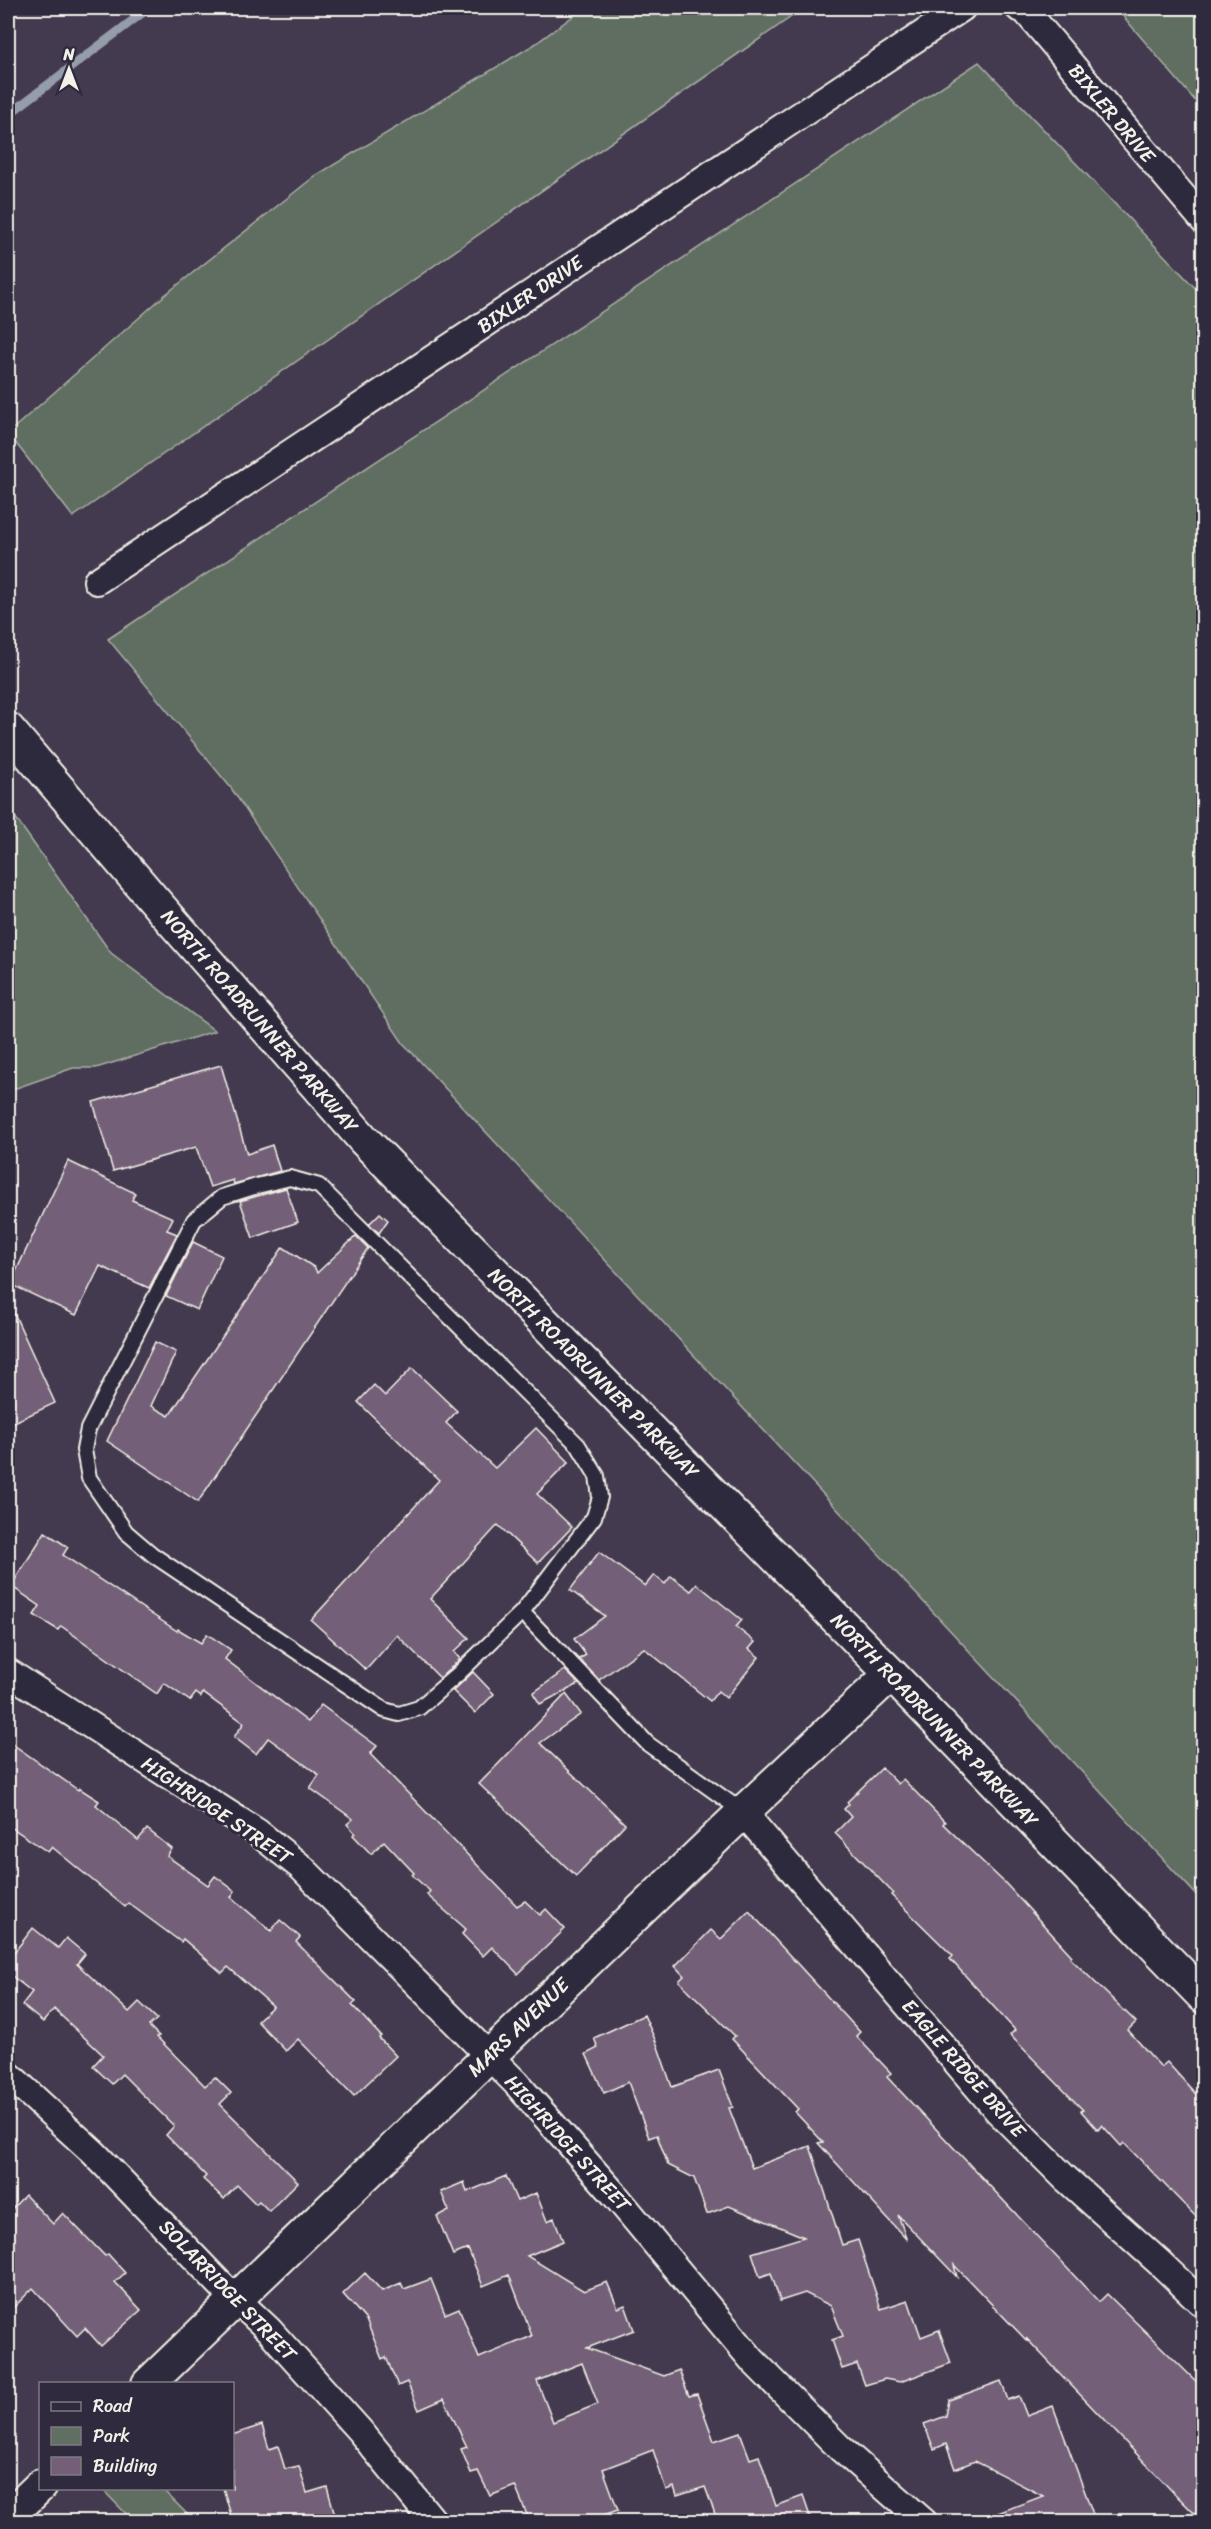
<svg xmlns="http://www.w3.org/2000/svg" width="1211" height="2529" font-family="Sriracha,sans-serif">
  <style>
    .green { fill: #616e62; stroke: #aab0a5; stroke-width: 1.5 }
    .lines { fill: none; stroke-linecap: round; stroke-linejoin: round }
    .stream { stroke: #959caa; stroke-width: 9 }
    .building { fill: #736078; stroke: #f4f1e8; stroke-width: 1.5; fill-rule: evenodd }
    .service-casing { stroke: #f4f1e8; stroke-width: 18 }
    .minor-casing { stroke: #f4f1e8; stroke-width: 30 }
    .tertiary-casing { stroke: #f4f1e8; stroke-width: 36 }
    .service { stroke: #2f2a3d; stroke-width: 14 }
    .minor { stroke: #2f2a3d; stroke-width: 26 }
    .tertiary { stroke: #2f2a3d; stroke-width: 32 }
    .labels { text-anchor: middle; stroke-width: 6; stroke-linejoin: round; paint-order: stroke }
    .street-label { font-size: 20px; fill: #f4f1e8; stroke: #2f2a3d }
  </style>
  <rect width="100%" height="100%" fill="#433a4f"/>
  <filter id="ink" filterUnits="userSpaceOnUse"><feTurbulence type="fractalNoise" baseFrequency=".0167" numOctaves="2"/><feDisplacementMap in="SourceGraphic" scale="12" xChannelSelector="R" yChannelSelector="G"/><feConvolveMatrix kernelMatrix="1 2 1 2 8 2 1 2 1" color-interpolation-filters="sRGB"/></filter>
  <g filter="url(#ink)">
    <!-- green -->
    <g class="green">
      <path d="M584,8H804L73,517L8,433L166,294L315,176L535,44Z"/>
      <path d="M1116,8H1203V110Z"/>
      <path d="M979,62L1203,296V1902L403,1043L231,788L108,639Z"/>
      <path d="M8,807L111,953L215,1031L96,1068H73L8,1091Z"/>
      <path d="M102,2489H162L194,2521H133Z"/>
    </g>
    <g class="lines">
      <!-- stream -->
      <path class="stream" d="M8,115L149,8"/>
    </g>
    <!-- building -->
    <g class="building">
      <path d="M221,1065L247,1154L272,1145L280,1171L234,1184L233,1180L210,1187L196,1147L113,1171L93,1102Z"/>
      <path d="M68,1161L135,1193L132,1200L173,1218L167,1230L177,1234L149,1288L100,1266L76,1315L10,1284Z"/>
      <path d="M286,1188L298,1222L253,1238L240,1201Z"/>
      <path d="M380,1213L388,1220L379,1233L369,1224Z"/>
      <path d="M356,1236L368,1248L198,1502L107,1441L155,1342L176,1352L151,1406L169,1416L283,1247L315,1268L317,1273Z"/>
      <path d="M193,1242L222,1256L197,1310L166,1296Z"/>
      <path d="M8,1300L55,1403L8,1425Z"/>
      <path d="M412,1368L457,1411L446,1423L495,1468L536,1428L569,1462L537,1494L572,1527L538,1563L498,1525L430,1599L469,1638L454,1652L460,1659L440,1678L397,1635L366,1670L311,1620L439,1480L358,1402L374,1385L385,1396Z"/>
      <path d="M45,1532L68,1547L63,1555L177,1631L178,1629L201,1643L207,1634L231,1650L225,1659L308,1722L321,1705L377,1746L370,1754L517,1906L525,1901L540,1915L546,1909L565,1929L518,1974L492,1947L483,1956L462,1934L466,1929L427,1895L430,1891L412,1875L414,1873L384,1841L371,1854L353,1835L355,1833L347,1824L353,1819L310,1788L319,1775L268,1738L256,1754L234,1737L244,1723L203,1693L201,1697L196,1693L190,1701L164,1683L157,1694L61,1626L58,1630L34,1615L40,1606L11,1586Z"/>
      <path d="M599,1552L645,1586L654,1575L665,1584L671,1576L691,1591L697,1584L742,1620L736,1627L755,1642L749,1649L759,1657L726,1698L718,1691L710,1701L644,1648L599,1680L579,1659L586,1655L574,1639L605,1616L570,1590Z"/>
      <path d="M565,1670L579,1684L540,1704L533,1693Z"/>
      <path d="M473,1672L494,1694L475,1713L453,1691Z"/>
      <path d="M566,1694L581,1714L540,1743L625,1824L576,1876L479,1784Z"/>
      <path d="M8,1741L78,1790L79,1788L99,1801L96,1805L138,1840L147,1829L172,1849L167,1856L208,1885L215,1876L235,1891L231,1897L271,1931L280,1920L300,1937L296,1942L356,2002L352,2005L381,2036L379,2038L396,2056L354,2096L298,2039L286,2051L257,2021L273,2006L228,1967L222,1973L183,1939L181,1942L128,1903L125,1907L52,1847L48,1852L8,1825Z"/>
      <path d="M882,1768L898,1784L903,1779L945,1822L943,1824L1006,1884L1072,1956L1070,1958L1136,2022L1128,2030L1161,2067L1167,2062L1203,2102V2224L1124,2143L1121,2146L1102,2125L1098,2130L1081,2111L1083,2110L1010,2035L1015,2030L950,1959L953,1956L891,1895L893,1893L835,1833L851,1817L844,1809L849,1804L847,1802Z"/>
      <path d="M749,1911L860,2032L856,2036L891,2073L887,2077L1099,2302L1107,2294L1203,2388V2522L1171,2490L1026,2338L1028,2342L954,2265L957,2277L898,2215L907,2240L818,2143L823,2142L795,2112L798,2109L732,2039L735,2036L679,1981L684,1976L675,1966L711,1930L721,1939Z"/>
      <path d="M33,1928L58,1948L66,1938L85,1954L77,1964L129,2012L139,2002L157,2019L149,2026L159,2036L157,2037L205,2086L215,2077L231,2093L220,2104L298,2182L269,2211L259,2201L256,2204L237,2185L224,2199L203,2179L206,2176L166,2135L174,2126L122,2074L112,2084L93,2066L103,2055L54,2009L43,2022L22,2005L32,1992L8,1973V1960Z"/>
      <path d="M644,2015L657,2044L672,2087L719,2070L733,2107L729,2108L752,2168L810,2146L842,2245L858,2240L881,2309L908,2300L921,2337L939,2330L951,2363L900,2382L885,2379L865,2385L857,2364L842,2369L832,2340L843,2336L831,2306L805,2293L780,2301L771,2273L760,2277L752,2253L804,2237L729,2206L707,2214L694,2178L668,2165L657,2135L649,2138L628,2082L604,2093L586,2054L598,2048L594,2038Z"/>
      <path d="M506,2176L517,2201L536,2193L547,2221L554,2218L563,2241L527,2256L584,2291L607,2282L618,2308L625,2305L634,2330L587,2348L664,2376L679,2370L689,2396L697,2394L714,2441L740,2432L750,2459L759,2456L776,2506L803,2496L812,2522H718L705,2487L677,2496L674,2487L666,2490L653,2450L603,2469L618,2510L584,2522H565L563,2515L543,2522H530L515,2486L490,2496L478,2471L471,2473L461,2449L467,2447L444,2399L419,2410L407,2382L398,2386L386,2357L382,2359L366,2320L343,2294L365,2273L382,2291L401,2283L404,2289L431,2279L445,2314L459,2308L479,2358L532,2336L509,2275L483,2286L468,2249L453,2255L437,2216L449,2211L441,2192L464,2182L467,2192ZM582,2363L598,2404L553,2422L537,2381Z"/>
      <path d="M25,2195L53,2224L63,2213L105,2256L108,2254L125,2273L115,2282L141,2310L101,2346L85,2328L77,2336L33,2288L8,2313V2213Z"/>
      <path d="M1001,2381L1008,2400L1019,2396L1027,2416L1053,2406L1096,2522H982V2519L1043,2496L975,2461L955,2469L946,2444L934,2449L924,2424L946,2416L949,2400Z"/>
      <path d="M262,2425L269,2449L278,2446L285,2469L299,2466L307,2493L327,2487L337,2522H233L223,2488H232V2435Z"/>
    </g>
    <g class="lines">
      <!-- service casing -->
      <g class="service-casing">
        <path id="service" d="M522,1612L458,1674L419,1708L399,1714L384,1710L153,1555L126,1532L89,1478L84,1450L88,1429L194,1220L222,1197L257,1186L290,1178L319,1186L578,1445L597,1476L600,1497L594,1517L522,1612L648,1744L743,1812"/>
      </g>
      <!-- minor casing -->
      <g class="minor-casing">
        <g id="minor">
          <path d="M1019,8L1024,9L1204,221"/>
          <path d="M97,581L962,8"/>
          <path d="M8,1672L257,1832L301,1867L516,2083L614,2194L753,2361L840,2448L924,2522"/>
          <path d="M743,1812L998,2111L1064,2177L1161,2264L1204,2305"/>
          <path d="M8,2074L94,2153L222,2286L269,2330L360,2431L434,2522"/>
        </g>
      </g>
      <!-- tertiary casing -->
      <g class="tertiary-casing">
        <g id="tertiary">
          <path d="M8,729L152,898L364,1140L891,1674L1204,1997"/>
          <path d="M148,2384L743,1812L891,1674"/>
          <path d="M8,2517L40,2486"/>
        </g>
      </g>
      <!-- service -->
      <use href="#service" class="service"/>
      <!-- minor -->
      <use href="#minor" class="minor"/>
      <!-- tertiary -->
      <use href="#tertiary" class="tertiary"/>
    </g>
  </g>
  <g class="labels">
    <!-- street labels -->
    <g class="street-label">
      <text transform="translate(1112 113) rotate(50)" y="7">BIXLER DRIVE</text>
      <text transform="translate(530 294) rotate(-34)" y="7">BIXLER DRIVE</text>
      <text transform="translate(260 1021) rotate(49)" y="7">NORTH ROADRUNNER PARKWAY</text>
      <text transform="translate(594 1373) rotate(45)" y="7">NORTH ROADRUNNER PARKWAY</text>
      <text transform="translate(935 1720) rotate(46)" y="7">NORTH ROADRUNNER PARKWAY</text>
      <text transform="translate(217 1810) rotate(34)" y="7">HIGHRIDGE STREET</text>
      <text transform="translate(518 2027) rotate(-44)" y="7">MARS AVENUE</text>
      <text transform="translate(964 2068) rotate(49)" y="7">EAGLE RIDGE DRIVE</text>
      <text transform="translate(568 2143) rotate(48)" y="7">HIGHRIDGE STREET</text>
      <text transform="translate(228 2290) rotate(46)" y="7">SOLARRIDGE STREET</text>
    </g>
  </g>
  <!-- margin -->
  <rect width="1211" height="2529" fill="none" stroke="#2f2a3d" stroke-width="30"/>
  <rect x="15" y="15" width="1181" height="2499" fill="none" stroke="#f4f1e8" stroke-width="2" filter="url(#ink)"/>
  <!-- legend -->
  <rect x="39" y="2382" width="195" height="108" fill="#2f2a3d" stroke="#7e7a81" stroke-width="1.5"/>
  <rect x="51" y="2402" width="30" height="9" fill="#2f2a3d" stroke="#7e7a81" stroke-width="1.5"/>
  <text x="93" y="2412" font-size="18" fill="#f4f1e8">Road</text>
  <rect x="51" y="2427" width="30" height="18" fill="#616e62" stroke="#7e7a81" stroke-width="1.5"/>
  <text x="93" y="2442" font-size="18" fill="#f4f1e8">Park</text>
  <rect x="51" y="2457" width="30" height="18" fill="#736078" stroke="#7e7a81" stroke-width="1.5"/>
  <text x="93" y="2472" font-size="18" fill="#f4f1e8">Building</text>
  <!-- north arrow -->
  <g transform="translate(69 69)" stroke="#2f2a3d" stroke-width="4.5" paint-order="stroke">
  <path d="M0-4.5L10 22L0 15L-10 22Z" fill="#f4f1e8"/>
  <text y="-9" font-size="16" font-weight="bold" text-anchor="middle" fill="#f4f1e8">N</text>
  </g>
</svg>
